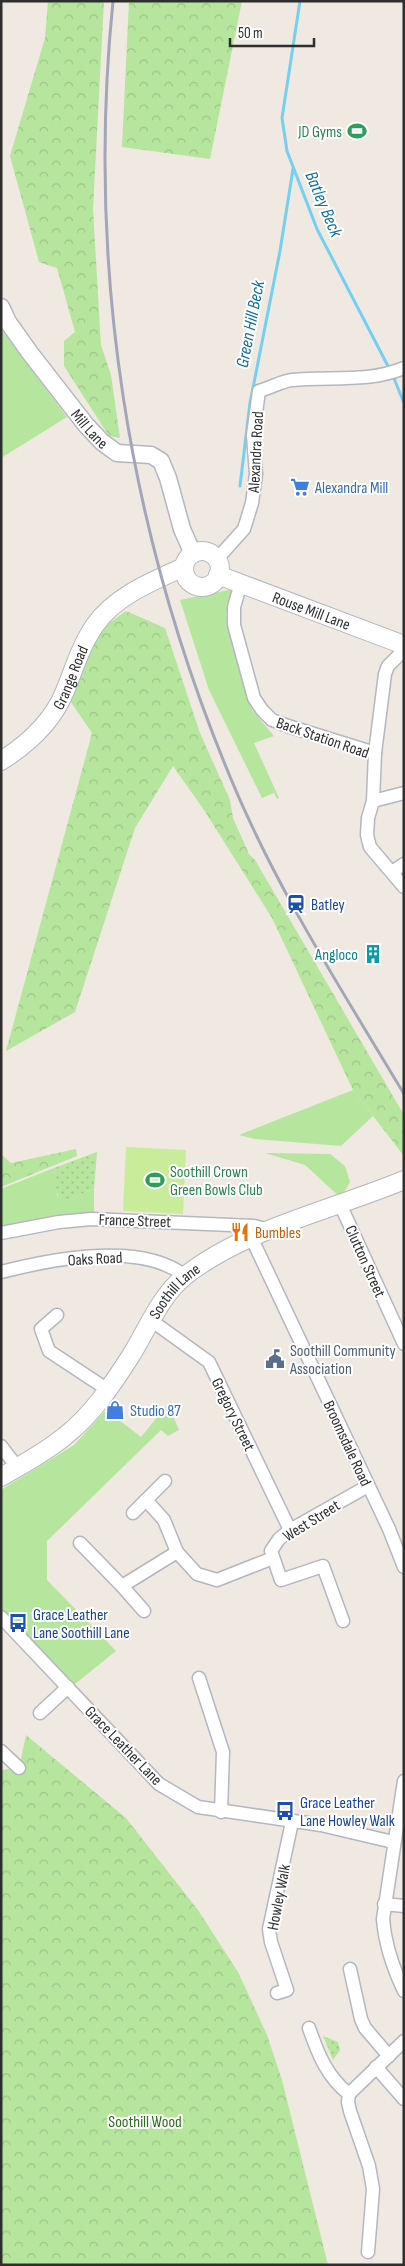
<svg xmlns="http://www.w3.org/2000/svg" width="405" height="2266" font-family="'Sofia Sans Condensed',sans-serif">
  <style>
    .grass { fill: #b6e59e }
    .forest { fill: url(#forest-crowns) }
    .park { fill: url(#park-dots) }
    .pitch { fill: #c9ec9a }
    .lines { fill: none; stroke-linecap: round; stroke-linejoin: round }
    .stream { stroke: #75cff0; stroke-width: 3 }
    .minor-casing { stroke: #b4b7c1; stroke-width: 15 }
    .tertiary-casing { stroke: #b4b7c1; stroke-width: 19 }
    .secondary-casing { stroke: #b4b7c1; stroke-width: 20 }
    .minor { stroke: #fff; stroke-width: 12 }
    .tertiary { stroke: #fff; stroke-width: 16 }
    .secondary { stroke: #fff; stroke-width: 18 }
    .rail { stroke: #a3a6b8; stroke-width: 3 }
    .labels { text-anchor: middle; stroke-width: 4; stroke-linejoin: round; paint-order: stroke }
    .leisure-label { font-size: 16px; fill: #27864d; stroke: #fff; text-anchor: end }
    .street-label { font-size: 16px; fill: #2e2e2e; stroke: #fff }
    .shop-label { font-size: 16px; fill: #366cbe; stroke: #fff; text-anchor: start }
    .transit-label { font-size: 16px; fill: #164399; stroke: #fff; text-anchor: start }
    .culture-label { font-size: 16px; fill: #0d838f; stroke: #fff; text-anchor: end }
    .food-label { font-size: 16px; fill: #c56008; stroke: #fff; text-anchor: start }
    .service-label { font-size: 16px; fill: #4e5e75; stroke: #fff; text-anchor: start }
    .park-label { font-size: 16px; fill: #2c6e1b; stroke: #fff }
    .water-label { font-size: 18px; font-style: italic; fill: #0d6fa3; stroke: #fff }
  </style>
  <defs>
    <pattern id="forest-crowns" width="20" height="18" patternUnits="userSpaceOnUse" patternTransform="scale(1.25)"><rect width="20" height="18" fill="#b6e59e"/><path d="M2 6a3 3 0 1 1 6 0M12 15a3 3 0 1 1 6 0" fill="none" stroke="#9dc588"/></pattern>
    <pattern id="park-dots" width="8" height="8" patternUnits="userSpaceOnUse" patternTransform="scale(1.25)"><rect width="8" height="8" fill="#b6e59e"/><path d="M2 2h.1M6 6h.1" fill="none" stroke="#9dc588" stroke-width="1.8" stroke-linecap="round"/></pattern>
  </defs>
  <rect width="100%" height="100%" fill="#efe9e1"/>
  <!-- grass -->
  <g class="grass">
    <path d="M1,329L67,417L1,458Z"/>
    <path d="M234,589L226,615L252,710L274,736L254,743L279,798L277,799L274,793L262,798L209,690L180,600Z"/>
    <path d="M353,1090L373,1116L341,1146L255,1139L239,1135Z"/>
    <path d="M265,1153L330,1154L345,1166L350,1182L341,1198L305,1165Z"/>
    <path d="M54,1168L57,1195L66,1200L94,1189V1214L1,1229V1189Z"/>
    <path d="M168,1404L179,1430L168,1436L161,1430L47,1541V1580L116,1651L75,1684L1,1608V1490L74,1445L106,1410L141,1437Z"/>
  </g>
  <!-- forest -->
  <g class="forest">
    <path d="M48,1H104L93,209L101,345L111,375L120,438L109,436L64,366V341L75,332L57,268L39,262L10,156L45,38Z"/>
    <path d="M129,1H242L210,159L122,147Z"/>
    <path d="M126,611L165,628L200,733L230,800L233,818L249,854L255,860L404,1115V1156L353,1090L272,918L204,810L173,766L135,828L75,1012L6,1051L92,733L71,702L98,631Z"/>
    <path d="M76,1149L77,1156L1,1187V1154L11,1163Z"/>
    <path d="M26,1735L126,1818L198,1910L238,1972L267,2035L282,2080L328,2265H1V1770L19,1768Z"/>
  </g>
  <!-- park -->
  <g class="park">
    <path d="M97,1152L94,1189L66,1200C53,1198 55,1179 54,1168Z"/>
    <path d="M323,2036L338,2042L340,2050L333,2060Z"/>
  </g>
  <!-- pitch -->
  <path class="pitch" d="M126,1147L186,1150L183,1214L123,1211Z"/>
  <g class="lines">
    <!-- stream -->
    <g class="stream">
      <path d="M300,1L282,118L287,151L317,229L390,370"/>
      <path d="M393,376L404,403"/>
      <path d="M240,486L250,403L280,251L293,169"/>
    </g>
    <!-- minor casing -->
    <g class="minor-casing">
      <g id="minor">
        <path d="M217,559L244,529L252,503L256,474L253,435L259,391C270,388 282,381 292,380C330,376 368,383 404,368"/>
        <path d="M241,583L234,607V625L254,698L262,710L272,720L288,726L375,753"/>
        <path d="M404,650L388,666L385,674L375,753L373,801L368,818L367,835L370,847L404,887"/>
        <path d="M373,801L404,793"/>
        <path d="M392,872L404,864"/>
        <path d="M340,1204L404,1344"/>
        <path d="M1,1233L59,1222L91,1219L254,1226L269,1230"/>
        <path d="M252,1239L389,1529L404,1567"/>
        <path d="M1,1272C52,1259 141,1241 185,1276"/>
        <path d="M57,1315L41,1329L49,1351L108,1390"/>
        <path d="M152,1321L209,1362L290,1530"/>
        <path d="M1,1446L17,1467"/>
        <path d="M146,1500L164,1520L177,1552L197,1574L217,1580L273,1558"/>
        <path d="M133,1513L165,1481"/>
        <path d="M80,1543L122,1586L177,1552"/>
        <path d="M122,1586L144,1611"/>
        <path d="M1,1617L159,1784L198,1807L321,1825L393,1842"/>
        <path d="M343,1621L323,1566L281,1580L271,1551L279,1539L290,1530L368,1486"/>
        <path d="M199,1678L223,1752L221,1812"/>
        <path d="M40,1713L68,1687"/>
        <path d="M1,1751L19,1768"/>
        <path d="M404,1781L383,1919C385,1945 393,1968 404,1991"/>
        <path d="M384,1904L404,1906"/>
        <path d="M350,1969L361,2019L365,2028L389,2056"/>
        <path d="M277,1993L287,1990L271,1942L269,1929L292,1822"/>
        <path d="M309,2028C318,2054 327,2077 349,2094L348,2102L350,2111L369,2166L373,2189L368,2252"/>
        <path d="M376,2067L404,2099"/>
        <path d="M349,2094L404,2041"/>
      </g>
    </g>
    <!-- tertiary casing -->
    <g class="tertiary-casing">
      <g id="tertiary">
        <path id="s1" d="M1,307L8,322L30,353L86,425L102,442L117,453L151,455L161,461L168,478L182,529L193,554"/>
      </g>
    </g>
    <!-- secondary casing -->
    <g class="secondary-casing">
      <g id="secondary">
        <circle cx="202" cy="569" r="18"/>
        <path id="s2" d="M218,575L404,645"/>
        <path id="s3" d="M1,761C28,744 53,721 65,691C74,669 81,645 95,625C115,596 153,581 184,567"/>
        <path id="s4" d="M1,1477C23,1464 46,1452 65,1436C92,1415 112,1385 130,1357C147,1330 160,1296 185,1276C244,1229 335,1209 404,1180"/>
      </g>
    </g>
    <!-- minor -->
    <use href="#minor" class="minor"/>
    <!-- tertiary -->
    <use href="#tertiary" class="tertiary"/>
    <!-- secondary -->
    <use href="#secondary" class="secondary"/>
    <!-- rail -->
    <path class="rail" d="M113,1C86,266 128,533 231,779C277,890 343,992 404,1094"/>
  </g>
  <!-- icons -->
  <defs>
    <g id="stadium-bare" transform="scale(1.5)"><path d="M0-5a6.5 5 0 1 0 0 10a6.5 5 0 1 0 0-10ZM-3.5-1.8h7v3.6h-7Z" fill="#2e9e5b" stroke="#fff" stroke-width="2.5" paint-order="stroke"/></g>
    <g id="supermarket-bare" transform="scale(1.5)"><path d="M-6-5.5h2.5l.6 2H6L4.5 2H-2.5L-4.4-4H-6ZM-1.5 3.2a1.3 1.3 0 1 0 .1 0ZM3 3.2a1.3 1.3 0 1 0 .1 0Z" fill="#3f7fe0" stroke="#fff" stroke-width="2.5" paint-order="stroke"/></g>
    <g id="station-bare" transform="scale(1.5)"><path d="M-3-6H3Q5-6 5-4V2Q5 4 3 4L4.5 6H3L1.5 4h-3L-3 6H-4.5L-3 4Q-5 4-5 2V-4Q-5-6-3-6ZM-3.5-4v3h7v-3ZM-3.5 1v1.5H-2V1ZM2 1v1.5H3.5V1Z" fill="#1a4fb4" stroke="#fff" stroke-width="2.5" paint-order="stroke"/></g>
    <g id="building-bare" transform="scale(1.5)"><path d="M-4-6H4V6H1V3H-1V6H-4ZM-2.5-4.3h1.7v1.8h-1.7ZM.8-4.3h1.7v1.8H.8ZM-2.5-1h1.7V.8h-1.7ZM.8-1h1.7V.8H.8Z" fill="#0f9aa8" stroke="#fff" stroke-width="2.5" paint-order="stroke"/></g>
    <g id="restaurant-bare" transform="scale(1.5)"><path d="M-5-6h1v4h1v-4h1v4h1v-4h1v5L-1.5 .5V6h-2V.5L-5-1ZM5-6V6H3V1.5H1.5Q1.5-4 5-6Z" fill="#e8710a" stroke="#fff" stroke-width="2.5" paint-order="stroke"/></g>
    <g id="civic-bare" transform="scale(1.5)"><path d="M-.6-6.5H3V-4.5H.6V-3L4-1V1h2V6H-6V1h2V-1L-.6-3ZM-1.2 2.5V6h2.4V2.5Z" fill="#5c6f8a" stroke="#fff" stroke-width="2.5" paint-order="stroke"/></g>
    <g id="shop-bare" transform="scale(1.5)"><path d="M-5-2.5h2.3a2.7 3.5 0 0 1 5.4 0H5L5.5 6h-11ZM-1.5-2.5h3a1.5 2.3 0 0 0-3 0Z" fill="#3f7fe0" stroke="#fff" stroke-width="2.5" paint-order="stroke"/></g>
    <g id="bus-bare" transform="scale(1.5)"><path d="M-5-6H5V4H4V6H2V4H-2V6H-4V4H-5ZM-3.5-4V0h7V-4ZM-3.5 1.2v1.5H-2V1.2ZM2 1.2v1.5H3.5V1.2Z" fill="#1a4fb4" stroke="#fff" stroke-width="2.5" paint-order="stroke"/></g>
  </defs>
  <g fill-rule="evenodd">
    <use href="#stadium-bare" x="357" y="131"/>
    <use href="#supermarket-bare" x="300" y="487"/>
    <use href="#station-bare" x="296" y="904"/>
    <use href="#building-bare" x="373" y="954"/>
    <use href="#stadium-bare" x="155" y="1180"/>
    <use href="#restaurant-bare" x="240" y="1232"/>
    <use href="#civic-bare" x="275" y="1359"/>
    <use href="#shop-bare" x="115" y="1410"/>
    <use href="#bus-bare" x="18" y="1623"/>
    <use href="#bus-bare" x="285" y="1811"/>
  </g>
  <g class="labels">
    <!-- leisure labels -->
    <g class="leisure-label">
      <text x="342" y="137">JD Gyms</text>
      <text x="170" y="1177" text-anchor="start">Soothill Crown<tspan x="170" dy="18">Green Bowls Club</tspan></text>
    </g>
    <!-- street labels -->
    <g class="street-label">
      <text dy="6" stroke="none"><textPath href="#s1" startOffset="151">Mill Lane</textPath></text>
      <text transform="translate(255 452) rotate(-87)" y="6">Alexandra Road</text>
      <text dy="6" stroke="none"><textPath href="#s2" startOffset="100">Rouse Mill Lane</textPath></text>
      <text dy="6" stroke="none"><textPath href="#s3" startOffset="111">Grange Road</textPath></text>
      <text transform="translate(323 737) rotate(19)" y="6">Back Station Road</text>
      <text transform="translate(135 1220) rotate(2)" y="6">France Street</text>
      <text transform="translate(95 1258) rotate(-3)" y="6">Oaks Road</text>
      <text transform="translate(366 1261) rotate(66)" y="6">Clutton Street</text>
      <text dy="6" stroke="none"><textPath href="#s4" startOffset="259">Soothill Lane</textPath></text>
      <text transform="translate(234 1414) rotate(64)" y="6">Gregory Street</text>
      <text transform="translate(348 1443) rotate(65)" y="6">Broomsdale Road</text>
      <text transform="translate(311 1520) rotate(-32)" y="6">West Street</text>
      <text transform="translate(124 1745) rotate(46)" y="6">Grace Leather Lane</text>
      <text transform="translate(278 1897) rotate(-79)" y="6">Howley Walk</text>
    </g>
    <!-- shop labels -->
    <g class="shop-label">
      <text x="315" y="493">Alexandra Mill</text>
      <text x="130" y="1416">Studio 87</text>
    </g>
    <!-- transit labels -->
    <g class="transit-label">
      <text x="311" y="910">Batley</text>
      <text x="33" y="1620">Grace Leather<tspan x="33" dy="18">Lane Soothill Lane</tspan></text>
      <text x="300" y="1808">Grace Leather<tspan x="300" dy="18">Lane Howley Walk</tspan></text>
    </g>
    <!-- culture labels -->
    <g class="culture-label">
      <text x="358" y="960">Angloco</text>
    </g>
    <!-- food labels -->
    <g class="food-label">
      <text x="255" y="1238">Bumbles</text>
    </g>
    <!-- service labels -->
    <g class="service-label">
      <text x="290" y="1356">Soothill Community<tspan x="290" dy="18">Association</tspan></text>
    </g>
    <!-- park labels -->
    <g class="park-label">
      <text x="145" y="2127">Soothill Wood</text>
    </g>
    <!-- water labels -->
    <g class="water-label">
      <text transform="translate(324 204) rotate(67)" y="6">Batley Beck</text>
      <text transform="translate(250 324) rotate(-79)" y="6">Green Hill Beck</text>
    </g>
  </g>
  <!-- border -->
  <rect width="405" height="2266" fill="none" stroke="#2e2e2e" stroke-width="5"/>
  <!-- scale -->
  <path d="M230 38v8h84v-8" fill="none" stroke="#2e2e2e" stroke-width="2.5"/>
  <text x="238" y="38" font-size="15" fill="#2e2e2e" stroke="#ffffff" stroke-width="4" paint-order="stroke">50 m</text>
</svg>
